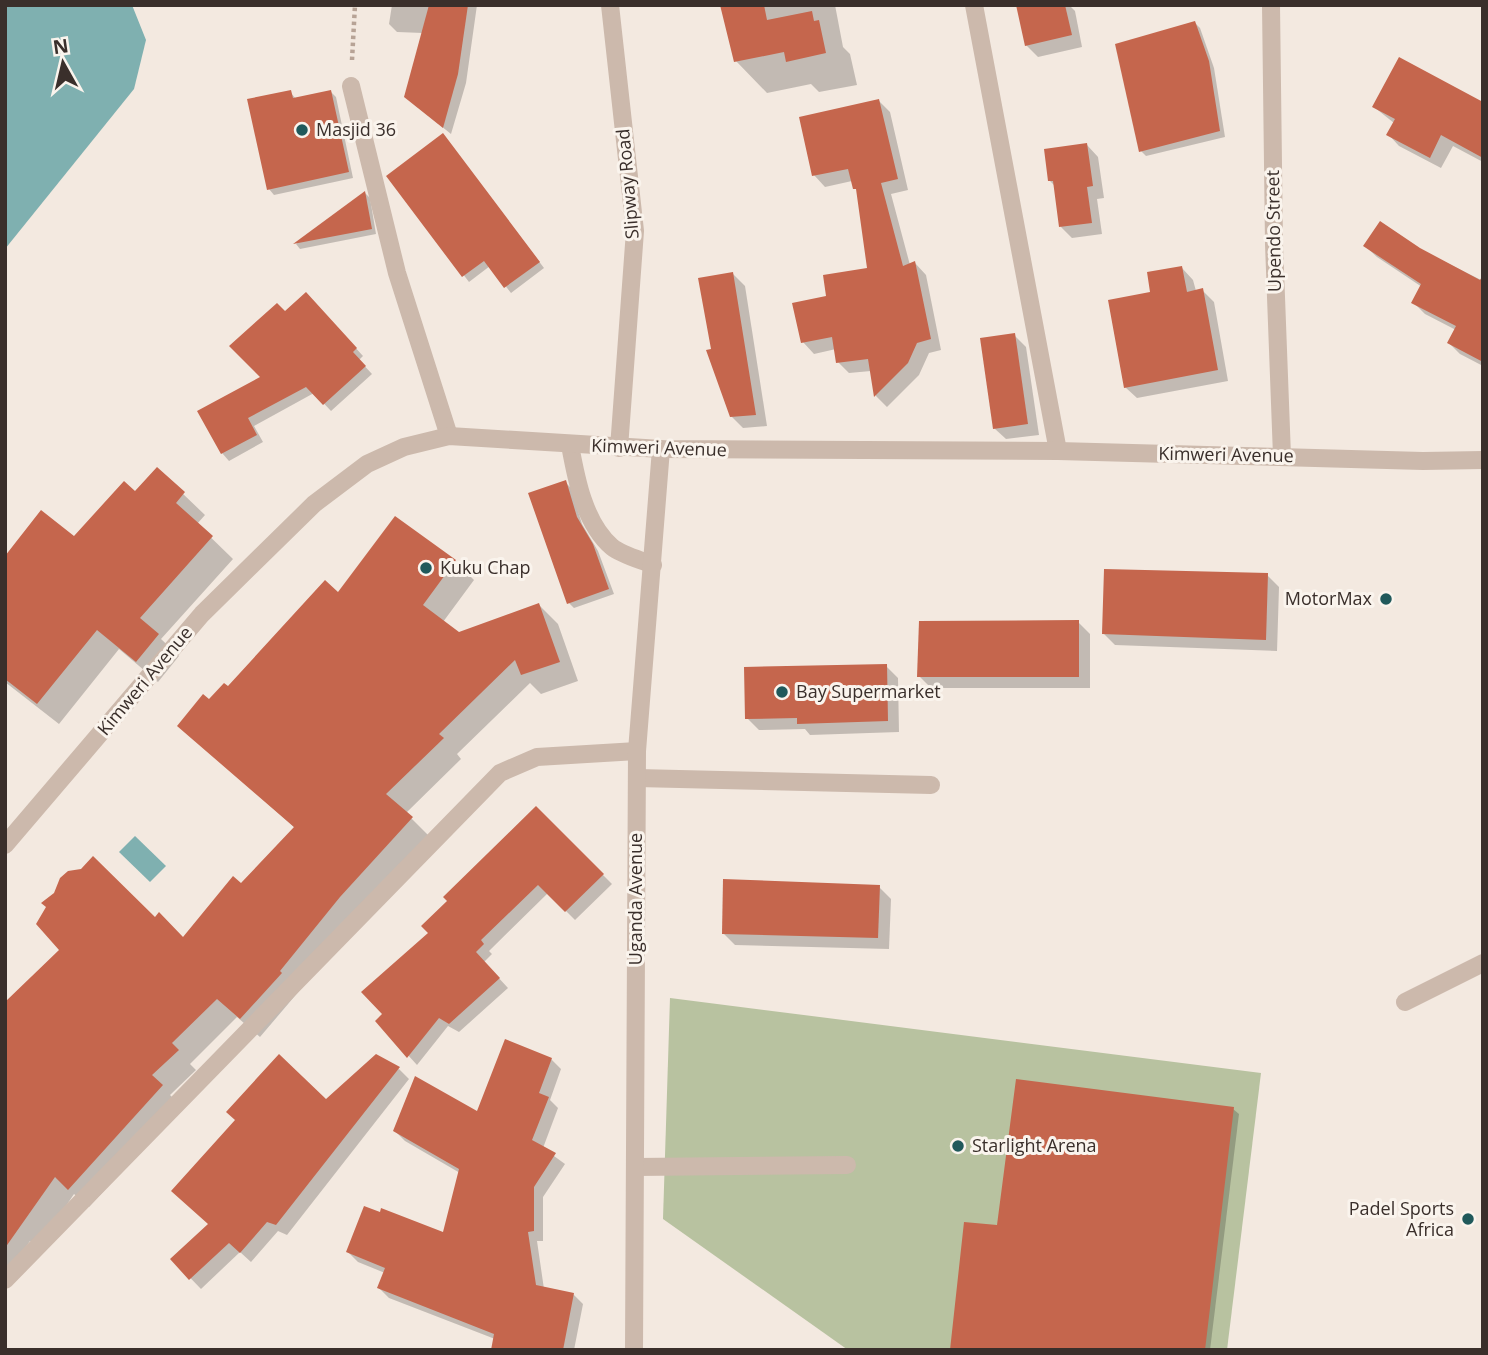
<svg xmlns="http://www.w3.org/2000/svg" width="1488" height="1355" font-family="'Open Sans',sans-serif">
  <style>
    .green { fill: #b8c2a0 }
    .water { fill: #7fb0b0 }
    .shadow { fill: #0003 }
    .building { fill: #c5664d }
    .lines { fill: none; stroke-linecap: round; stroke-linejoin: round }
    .path { stroke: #b7a396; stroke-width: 4.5; stroke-dasharray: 3.5 3.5; stroke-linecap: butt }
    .minor { stroke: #ccb9ac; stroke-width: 18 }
    .poi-dot { fill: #20595b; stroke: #faf4ed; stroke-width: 2.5 }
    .labels { text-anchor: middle; stroke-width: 6; stroke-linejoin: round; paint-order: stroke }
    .poi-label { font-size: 18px; fill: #3a2f2b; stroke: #faf4ed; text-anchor: start }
    .street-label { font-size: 18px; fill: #3a2f2b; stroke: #faf4ed }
  </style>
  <rect width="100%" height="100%" fill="#f3e9e0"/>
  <!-- green -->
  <path class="green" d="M670,998L1261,1073L1227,1350H848L663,1219Z"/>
  <!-- water -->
  <g class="water">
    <path d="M5,5H132L146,40L134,89L5,249Z"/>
    <path d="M135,836L166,866L150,882L119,852Z"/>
  </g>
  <!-- shadow -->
  <g class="shadow">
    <path d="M392,5H477L466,83L451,134L415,105L423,33L397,32L389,24Z"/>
    <path d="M722,5H835L843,47L850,54L857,85L819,92L811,84L767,93L736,61Z"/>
    <path d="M1036,5H1069L1075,11L1082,47L1038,57L1026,45Z"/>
    <path d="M1195,23L1200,28L1214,68L1225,137L1146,156L1141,151Z"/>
    <path d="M290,92L296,99L331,92L336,97L353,178L274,195L269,189Z"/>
    <path d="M879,101L890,112L908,190L891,194L910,265L915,263L926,275L941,350L929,353L919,375L887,407L876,396L871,371L849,373L838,362L836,349L814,354L803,342L828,297L869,269L859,193L852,181L825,187L814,175Z"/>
    <path d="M1483,104V162L1453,146L1441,168L1399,146L1388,134L1394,123L1374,107Z"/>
    <path d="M448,141L544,268L511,293L490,266L469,282L388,176Z"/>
    <path d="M1087,145L1098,157L1104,198L1097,199L1102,234L1072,238L1061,227L1055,186L1050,181Z"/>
    <path d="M365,193L370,198L376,234L300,249L296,244Z"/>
    <path d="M1365,246L1419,249L1483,281V366L1460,354L1449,343L1456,330L1425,314L1413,302L1422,287L1377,257Z"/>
    <path d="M1182,268L1193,280L1196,291L1202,290L1214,302L1228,381L1137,398L1125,387L1152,294Z"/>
    <path d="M733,274L745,286L767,426L743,428L731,416L713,350Z"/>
    <path d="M313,301L363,356L359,360L372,374L331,411L314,393L254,426L263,442L229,461L222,453L263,377Z"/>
    <path d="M1014,335L1026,347L1039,435L1006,439L994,428Z"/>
    <path d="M157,469L205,515L197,524L233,559L161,639L179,656L158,682L119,649L59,724L5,682V559L74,538L135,493Z"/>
    <path d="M565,482L571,488L582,524L598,551L614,594L574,608L569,603Z"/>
    <path d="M455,561L474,580L443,622L458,634L539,605L558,624L578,681L541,694L530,683L457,754L461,759L406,813L430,837L260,1037L237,1017L190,1064L196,1070L170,1095L181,1106L140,1152L89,1207L74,1194L39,1246L30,1241L8,1273L5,1270V1124L155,919L183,939L242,886L295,828L179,725L228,688L338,594Z"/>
    <path d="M1267,575L1279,587L1277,651L1115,645L1104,634Z"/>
    <path d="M1078,622L1090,634V688H931L919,676Z"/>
    <path d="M886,666L898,678L899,732L810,735L805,729L759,730L747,718Z"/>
    <path d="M536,808L612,884L575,920L548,893L489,951L492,954L484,962L508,988L459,1032L448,1026L417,1065L377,1021L385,1015L430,933Z"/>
    <path d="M879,887L891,899L889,949L735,945L723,933Z"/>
    <path d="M551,1059L561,1069L550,1100L558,1108L543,1148L565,1164L543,1197V1241H537L544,1289L573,1294L583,1304L574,1350H492L495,1339L389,1298L379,1288L385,1273L358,1262L348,1252L445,1234L460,1173L405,1141L395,1131L478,1114Z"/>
    <path d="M399,1069L409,1079L287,1235L278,1231L251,1262L240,1252L201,1289L172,1259L209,1225L326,1101Z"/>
    <path d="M1233,1109L1239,1114L1210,1350H954L999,1227Z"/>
  </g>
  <!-- building -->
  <g class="building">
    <path d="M429,5H468L458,74L443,128L404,97Z"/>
    <path d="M720,5H764L767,20L812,11L814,21L819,20L826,53L786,62L784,52L734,62Z"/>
    <path d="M1016,5H1065L1072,35L1025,46Z"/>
    <path d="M1195,21L1209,61L1220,131L1139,152L1115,44Z"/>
    <path d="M1399,57L1483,102V158L1441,135L1430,158L1386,135L1395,119L1372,107Z"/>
    <path d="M291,90L293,98L331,90L349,172L267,190L247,99Z"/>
    <path d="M879,99L898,179L881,183L903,266L915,261L931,339L917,343L908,363L874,397L868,359L836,363L832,337L801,343L792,303L826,296L823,275L867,268L856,189H853L848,169L812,176L799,117Z"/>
    <path d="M443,133L540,262L504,288L484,261L462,277L386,176Z"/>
    <path d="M1087,143L1093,186L1087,187L1092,223L1059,227L1053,181H1048L1044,149Z"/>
    <path d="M365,191L372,229L293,244Z"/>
    <path d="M1380,221L1420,248L1480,280L1483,275V362L1447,343L1456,326L1411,303L1421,284L1363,246Z"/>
    <path d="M1182,266L1187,292L1203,288L1218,370L1124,388L1108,300L1150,292L1147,272Z"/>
    <path d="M733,272L756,415L730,417L706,350L711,349L698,278Z"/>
    <path d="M306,292L357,348L353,352L366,366L323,405L306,387L248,418L257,435L221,454L197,411L260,377L229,346L277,303L285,311Z"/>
    <path d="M1015,333L1028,424L993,429L980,338Z"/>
    <path d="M157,467L185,492L176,503L213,536L140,618L159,634L136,662L97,630L37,704L5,679V556L41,510L74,536L124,481L135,491Z"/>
    <path d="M566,480L577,517L593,544L609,589L567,604L528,493Z"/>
    <path d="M395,516L456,560L423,605L459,632L539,603L560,662L521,675L515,660L439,734L444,738L386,794L413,817L340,897L280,971L282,973L240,1019L217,999L172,1043L179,1050L152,1075L163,1085L68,1190L55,1177L5,1248V1002L59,950L36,924L46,907L41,903L54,893L60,878L68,871L81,869L93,856L155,917L159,912L183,937L233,876L241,883L294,827L177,726L203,694L209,699L224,683L228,686L325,580L338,592Z"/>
    <path d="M1104,569L1268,573L1266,640L1102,634Z"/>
    <path d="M1079,620V677H917L919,621Z"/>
    <path d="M887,664L888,721L797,724V718L745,719L744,667Z"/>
    <path d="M536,806L604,874L565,912L538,885L481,940L484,944L476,952L500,978L449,1024L439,1018L407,1058L375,1021L382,1014L361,992L428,933L421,926L447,901L443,897Z"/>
    <path d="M723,879L880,885L878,938L722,934Z"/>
    <path d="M505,1039L552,1058L539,1093L549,1097L532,1140L556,1153L534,1187V1231L528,1232L536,1285L574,1293L563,1350H491L494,1334L377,1288L385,1268L346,1252L364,1206L380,1212L381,1208L443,1232L459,1169L393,1131L415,1076L477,1111Z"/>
    <path d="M279,1054L326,1099L376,1054L400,1067L276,1225L267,1222L240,1253L229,1243L189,1280L170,1259L208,1224L171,1191L235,1120L226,1112Z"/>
    <path d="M1016,1079L1234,1107L1205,1350H950L964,1222L997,1225Z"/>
  </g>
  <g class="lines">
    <!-- path -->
    <path class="path" d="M352,60L355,5"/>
    <!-- minor -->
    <g class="minor">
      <path d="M610,5L635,231L619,448"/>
      <path d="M974,5L1058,451"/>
      <path d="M1271,5L1274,244L1282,456"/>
      <path d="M351,86L397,273L449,436"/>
      <path d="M570,445C576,478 584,523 612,547C622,555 641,560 653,565"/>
      <path d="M637,778L931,785"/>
      <path d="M5,845L202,614L314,504L367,464L404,447L449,436L661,449L1058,451L1423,461L1483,460"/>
      <path d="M1405,1002L1483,963"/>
      <path d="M635,1167L847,1165"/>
      <path d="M5,1280L500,773L537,757L637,751"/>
      <path d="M634,1350L637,751L661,449"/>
    </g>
  </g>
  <!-- markers -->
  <g class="poi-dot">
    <circle cx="302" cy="130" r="7"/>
    <circle cx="426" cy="568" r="7"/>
    <circle cx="1386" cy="599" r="7"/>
    <circle cx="782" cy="692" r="7"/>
    <circle cx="958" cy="1146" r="7"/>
    <circle cx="1468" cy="1219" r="7"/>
  </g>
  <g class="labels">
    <!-- poi labels -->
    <g class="poi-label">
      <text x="316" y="136">Masjid 36</text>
      <text x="440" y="574">Kuku Chap</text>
      <text x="1372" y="605" text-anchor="end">MotorMax</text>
      <text x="796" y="698">Bay Supermarket</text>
      <text x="972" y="1152">Starlight Arena</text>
      <text x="1454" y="1215" text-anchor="end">Padel Sports<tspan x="1454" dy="21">Africa</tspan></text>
    </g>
    <!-- street labels -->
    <g class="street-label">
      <text transform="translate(628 184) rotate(-95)" y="6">Slipway Road</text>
      <text transform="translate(1274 231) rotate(-91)" y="6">Upendo Street</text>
      <text transform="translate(659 448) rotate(2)" y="6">Kimweri Avenue</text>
      <text transform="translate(1226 455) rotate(1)" y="6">Kimweri Avenue</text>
      <text transform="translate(145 681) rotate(-50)" y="6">Kimweri Avenue</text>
      <text transform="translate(636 899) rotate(-90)" y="6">Uganda Avenue</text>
    </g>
  </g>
  <!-- border -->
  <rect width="1488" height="1355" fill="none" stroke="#3a2f2b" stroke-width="14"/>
  <!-- north arrow -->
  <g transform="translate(63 63) rotate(352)" stroke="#faf4ed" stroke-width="5" paint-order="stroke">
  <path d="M0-5L12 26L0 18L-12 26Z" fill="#3a2f2b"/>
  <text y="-10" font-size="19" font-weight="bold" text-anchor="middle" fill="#3a2f2b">N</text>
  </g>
</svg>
